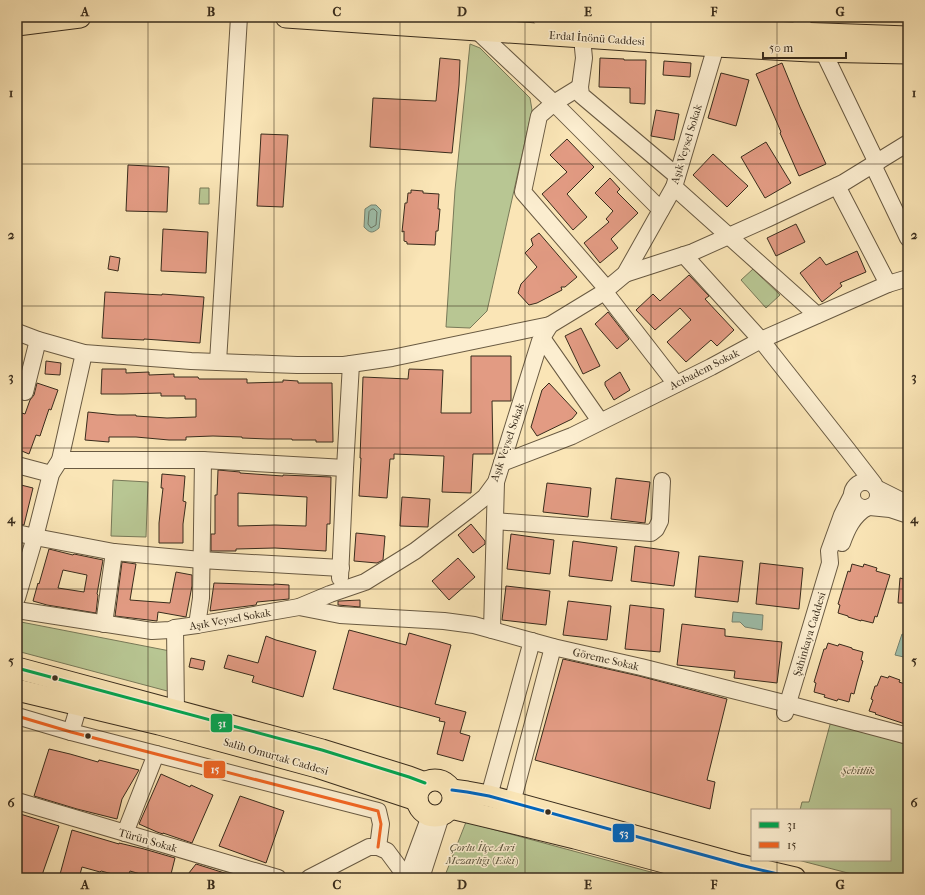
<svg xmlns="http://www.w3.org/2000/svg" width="925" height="895" font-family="'IM FELL French Canon',serif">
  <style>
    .green { fill: #b8c693; stroke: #787958 }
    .water { fill: #9ebfab; stroke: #768472 }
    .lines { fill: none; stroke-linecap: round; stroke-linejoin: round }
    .shore { stroke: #6c7664; stroke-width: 1 }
    .building { fill: #e29b83; stroke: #392c1c; fill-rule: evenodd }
    .minor-casing { stroke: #695a42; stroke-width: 18 }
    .major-casing { stroke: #392c1c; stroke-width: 23 }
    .minor { stroke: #fceed0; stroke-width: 16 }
    .major { stroke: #fae5b6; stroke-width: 21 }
    .bus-1-casing { stroke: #fceed0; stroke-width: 6 }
    .bus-2-casing { stroke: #fceed0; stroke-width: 6 }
    .bus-3-casing { stroke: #fceed0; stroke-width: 6 }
    .bus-1 { stroke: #00a651; stroke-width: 3 }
    .bus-2 { stroke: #f26522; stroke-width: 3 }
    .bus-3 { stroke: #0065bd; stroke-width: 3 }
    .grid { fill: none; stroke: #392c1c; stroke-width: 1; stroke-opacity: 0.55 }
    .bus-dot { fill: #392c1c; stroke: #fceed0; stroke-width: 1.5 }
    .labels { text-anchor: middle; stroke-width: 3; stroke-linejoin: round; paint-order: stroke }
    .street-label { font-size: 11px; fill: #392c1c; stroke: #fceed0 }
    .park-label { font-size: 11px; font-style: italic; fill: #59523a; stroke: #fceed0 }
    .line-badge { stroke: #fceed0; stroke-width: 1.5 }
    .badge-label { font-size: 11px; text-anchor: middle; font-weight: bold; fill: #fff }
    .neatline { fill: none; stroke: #392c1c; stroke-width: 1.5 }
    .grid-label { font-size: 13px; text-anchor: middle; font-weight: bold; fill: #392c1c }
  </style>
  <rect width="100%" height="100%" fill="#fae5b6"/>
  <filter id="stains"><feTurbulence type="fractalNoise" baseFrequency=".005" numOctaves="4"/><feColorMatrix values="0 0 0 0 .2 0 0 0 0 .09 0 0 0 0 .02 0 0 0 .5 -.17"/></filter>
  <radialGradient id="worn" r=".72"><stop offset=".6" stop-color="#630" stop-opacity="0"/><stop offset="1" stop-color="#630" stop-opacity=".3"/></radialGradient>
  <!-- green -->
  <g class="green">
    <path d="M470,44L480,48L530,98L532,110L487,311L470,328L446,327L455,190Z"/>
    <path d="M200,188H209V204H199Z"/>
    <path d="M753,269L780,295L766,308L741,280Z"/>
    <path d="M113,480L148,482L146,537L111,536Z"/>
    <path d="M21,622L170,651L171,692L17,651V626Z"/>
    <path d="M831,721L908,745V878H867L798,860H890V810H800L802,802H809Z"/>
    <path d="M466,822L673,878H444Z"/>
  </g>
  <!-- water -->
  <g class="water">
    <path d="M371,205H376L381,210L379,228C372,234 370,233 364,227L365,209Z"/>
    <path d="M733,612L763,615L762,630L745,627L740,622H732Z"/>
    <path d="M902,634L908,636V658L895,655Z"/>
  </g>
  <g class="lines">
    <!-- shore -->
    <path class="shore" d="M372,209H374L377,212L376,225L371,228L368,224L369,212Z"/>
  </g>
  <!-- building -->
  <g class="building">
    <path d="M440,58L460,60L459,85L452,153L370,147L373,98L436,101Z"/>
    <path d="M600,58L624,59V60H646L645,104L630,103V88L599,87Z"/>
    <path d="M664,61L691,63L690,77L663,75Z"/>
    <path d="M782,63L800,107L826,164L799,176L780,133L781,132L756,74Z"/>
    <path d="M721,73L749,80L736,126L708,118Z"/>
    <path d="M656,110L679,114L674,140L651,136Z"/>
    <path d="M261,134L288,135L283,207L257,206Z"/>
    <path d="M567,139L594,167L567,194L587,217L573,230L542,194L567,172L550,155Z"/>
    <path d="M766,142L791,183L765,198L741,157Z"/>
    <path d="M713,154L748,186L727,207L693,175Z"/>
    <path d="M128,165L169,167L167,212L126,211Z"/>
    <path d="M610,178L620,189L617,192L638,213L611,239L618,248L600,263L584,243L609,222L606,219L613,211L595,193Z"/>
    <path d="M411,190L423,191V193L439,194L438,209H440L438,231H436L435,245L407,244V242L404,241V231L402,232L405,203H407L408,193H411Z"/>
    <path d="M796,224L805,242L776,256L767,238Z"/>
    <path d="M163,229L208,232L206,273L161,271Z"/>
    <path d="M539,233L577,277L565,287H561L562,290L537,303L529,305L518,293L521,284L537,267L525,253L533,245L531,239Z"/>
    <path d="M857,251L866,272L840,283L842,286L822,302L800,273L820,257L826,265Z"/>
    <path d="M110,256L120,258L118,271L108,269Z"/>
    <path d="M689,275L709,296L705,299L734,330L717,346L711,340L686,362L667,342L691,320L680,308L655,330L636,310L653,294L660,301Z"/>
    <path d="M105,292L162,295V294L204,297L200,343L144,339V340L102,338Z"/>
    <path d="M608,312L629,339L617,349L595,324Z"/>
    <path d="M581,328L600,366L583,374L565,336Z"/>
    <path d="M471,356H511V401H492L493,454H473L471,493L442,492L444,456L394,454V459H390L387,498L359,496L361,458H360L363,377L408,379L409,369L443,370L441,413H471Z"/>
    <path d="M46,361L61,363L60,375L45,374Z"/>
    <path d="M102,369H126V373L149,372V375L174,374V377H198L199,379H247V383L283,382V380L298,381V383H332L333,442H316V440H292V439H268L242,438V437L213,436L186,437V440H169L136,437H109V442L85,440L88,412L117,415H136V416L167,418L196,417V399H185V396H161V393L123,394H101Z"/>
    <path d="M620,372L630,390L614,400L605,385V382Z"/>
    <path d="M37,383L58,390L51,410L49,409L40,436L36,435L29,454L17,449V428L22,413L25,414L30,400L34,395Z"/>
    <path d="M549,383L577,413L572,419L537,436L531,427L542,390Z"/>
    <path d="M218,470L240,472V473L283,476V475L331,477L330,524H327L326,551L275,548L236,549V551H211V534H215V495H217ZM238,493L307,497L306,526L275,525L238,526Z"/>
    <path d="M162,474L185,476L183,501L186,502L183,524V543H159V523L163,488H161Z"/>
    <path d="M616,478L650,482L645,523L611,519Z"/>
    <path d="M547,483L591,488L588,517L543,512Z"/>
    <path d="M17,484L33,488L24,525L17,524Z"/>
    <path d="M402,497L430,499L428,527L400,526Z"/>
    <path d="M471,524L485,541V544L473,553L458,535Z"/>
    <path d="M356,533L385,536L383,560L377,563L354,561Z"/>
    <path d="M511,534L554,540L550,574L507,569Z"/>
    <path d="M573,541L617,547L612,581L569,576Z"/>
    <path d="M635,546L679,552L674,586L631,581Z"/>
    <path d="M49,549L73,555L74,554L103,560L97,594L98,595L96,613L47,605L33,601L38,583L39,584ZM63,570L87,575L84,592L58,588Z"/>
    <path d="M699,556L743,561L738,602L695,597Z"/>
    <path d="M458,558L475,577L449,600L432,581Z"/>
    <path d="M122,562L136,564L130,600L170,603L176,572L192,575V586L186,617L158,612L157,621L140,619L115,616Z"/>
    <path d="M760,563L803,568L799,609L756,604Z"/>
    <path d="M852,564L863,567L864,564L877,568L876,571L890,575L877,617L875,616L873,623L861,620V621L848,617V616L838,613L840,605L838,604L848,571L850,572Z"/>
    <path d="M900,578L908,580V603H898Z"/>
    <path d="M214,583L274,585V584L289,585V599L257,602L256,605L210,611Z"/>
    <path d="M506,586L550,591L546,625L502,620Z"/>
    <path d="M360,600V607L338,605V601H340Z"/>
    <path d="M568,601L611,606L607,640L563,635Z"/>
    <path d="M630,605L664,609L660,652L625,649Z"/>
    <path d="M682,624L725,629V636L782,642L777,683L734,678L735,671L677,665Z"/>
    <path d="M349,630L406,645L409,633L451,645L435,704L466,712L460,733L470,736L463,761L437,754L445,722L439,721L440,718L333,689Z"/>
    <path d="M266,636L276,640L316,651L303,697L252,682L254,676L224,668L228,655L258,663Z"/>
    <path d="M828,643L838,646L839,644L852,648V649L863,652L861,660L863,661L857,682L854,694L851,693L849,702L838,699L837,701L824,697L825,695L814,692L816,683L814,682L824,649H826Z"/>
    <path d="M191,658L205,661L203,670L189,667Z"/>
    <path d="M563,659L639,676L727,699L707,780L715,782L710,809L535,760Z"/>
    <path d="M881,676L888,678L889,676L900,680L899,682L908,685V725L875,714L876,713L869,711L873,700L871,699L875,686H877Z"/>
    <path d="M49,749L70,754L98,762L99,760L139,770L122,799L117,819L77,809L34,796Z"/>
    <path d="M161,774L190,787L191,785L213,795L192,843L163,833V834L157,832L139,824Z"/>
    <path d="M240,796L284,811L266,863L219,846Z"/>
    <path d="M17,813L59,826L41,878H17Z"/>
    <path d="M72,830L119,844V843L144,849L175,858L170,878H154L130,871L128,878L101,871L100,872L82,867L79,878H59Z"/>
    <path d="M196,864L234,876V878H185Z"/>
  </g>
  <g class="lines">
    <!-- minor casing -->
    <g class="minor-casing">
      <g id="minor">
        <path d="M800,17L806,34"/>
        <path d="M476,30L554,103L580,87"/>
        <path d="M584,37L583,48L584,58L580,87L581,95L677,176"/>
        <path d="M823,51L877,163"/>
        <path d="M873,165L908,238"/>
        <path d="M837,186L888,284"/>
        <path d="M674,187L817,315"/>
        <path d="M684,255L761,340L847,449L874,484"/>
        <path d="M625,274L693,252L769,218L843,183L908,143"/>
        <path d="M607,289L523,192L539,116L554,103L661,210"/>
        <path d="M604,291L676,384"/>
        <path d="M17,332L38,340L84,353L191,361L297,365H344L392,358L550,325"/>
        <path d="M542,338L600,421"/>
        <path d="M218,362L239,17"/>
        <path d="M25,392L38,340"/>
        <path d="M60,460H203L345,468"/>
        <path d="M502,463L572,436L711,367L761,340L888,284L908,278"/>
        <path d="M17,465L51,474"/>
        <circle cx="865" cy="495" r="13"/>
        <path d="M876,488L908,504"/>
        <path d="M870,507L890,509L908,515"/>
        <path d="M495,521L651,533L656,529L660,521L662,481"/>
        <path d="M17,533L35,537L114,552L201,560L341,568"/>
        <path d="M842,543C847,529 853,516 866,508"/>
        <path d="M340,578L345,468L351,364"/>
        <path d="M17,598L35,537L51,474L60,460L84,353"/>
        <path d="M299,607L340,615L444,621L474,625L553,647L641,667L788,704L908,736"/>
        <path d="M17,610L152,631L170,630L175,628L197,625L299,607L330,594L365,582L415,551L470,509L485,497L496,482L540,341L550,325L601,294L625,274L674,187L716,46L718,17"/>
        <path d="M104,624L114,552"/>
        <path d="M197,625L201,598L203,460"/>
        <path d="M175,628L176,711"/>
        <path d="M492,630L496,482"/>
        <path d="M785,713L830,563L829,551L842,515L852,495"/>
        <path d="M17,716L71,732L156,754L378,811L381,824L378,847"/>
        <path d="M71,732L79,705"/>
        <path d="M489,796L532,641"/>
        <path d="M17,801L278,878"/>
        <path d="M512,803L553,647"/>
        <path d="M125,833L156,754"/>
        <path d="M309,878L369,847H378L387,851L407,878"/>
        <path d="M407,878L430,816"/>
        <path d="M421,878L441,816"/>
      </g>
    </g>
    <!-- major casing -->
    <g class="major-casing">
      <g id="major">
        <path d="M286,17L716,46L811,51L908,53"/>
        <path d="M543,17L717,30L908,37"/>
        <path d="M17,25L80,17"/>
        <path d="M17,668L322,750L409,777L425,783"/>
        <path d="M17,690L159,724L317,767L417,800"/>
        <circle cx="435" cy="798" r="18"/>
        <path d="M452,790L467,792L489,796L740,865L795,878"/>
        <path d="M451,808L575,838L723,878"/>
      </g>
    </g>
    <!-- minor -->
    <use href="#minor" class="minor"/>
    <!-- major -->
    <use href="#major" class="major"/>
    <!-- bus-1 casing -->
    <g class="bus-1-casing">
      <path id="bus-1" d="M17,668L322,750L409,777L425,783"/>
    </g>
    <!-- bus-2 casing -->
    <g class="bus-2-casing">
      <path id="bus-2" d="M17,716L71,732L156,754L378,811L381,824L378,847"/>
    </g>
    <!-- bus-3 casing -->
    <g class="bus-3-casing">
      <path id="bus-3" d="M452,790L467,792L489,796L740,865L795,878"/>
    </g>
    <!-- bus-1 -->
    <use href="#bus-1" class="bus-1"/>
    <!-- bus-2 -->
    <use href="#bus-2" class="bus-2"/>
    <!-- bus-3 -->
    <use href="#bus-3" class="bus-3"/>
  </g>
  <!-- grid -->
  <path class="grid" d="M148,17V878M274,17V878M400,17V878M525,17V878M651,17V878M777,17V810M17,164H908M17,306H908M17,448H908M17,589H908M17,731H908M777,860V878"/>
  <!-- markers -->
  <g class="bus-dot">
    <circle cx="55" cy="678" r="3.5"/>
    <circle cx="88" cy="736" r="3.5"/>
    <circle cx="548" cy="812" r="3.5"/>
  </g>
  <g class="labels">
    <!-- street labels -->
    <g class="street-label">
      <text transform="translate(597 38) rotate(4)" y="4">Erdal İnönü Caddesi</text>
      <text transform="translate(686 144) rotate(-73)" y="4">Aşık Veysel Sokak</text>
      <text transform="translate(704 369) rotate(-27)" y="4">Acıbadem Sokak</text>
      <text transform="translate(507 442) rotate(-71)" y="4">Aşık Veysel Sokak</text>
      <text transform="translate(230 619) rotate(-10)" y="4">Aşık Veysel Sokak</text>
      <text transform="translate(809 634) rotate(-73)" y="4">Şahinkaya Caddesi</text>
      <text transform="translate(606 659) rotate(13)" y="4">Göreme Sokak</text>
      <text transform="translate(276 756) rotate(16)" y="4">Salih Omurtak Caddesi</text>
      <text transform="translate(148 840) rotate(16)" y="4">Türün Sokak</text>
    </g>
    <!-- park labels -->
    <g class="park-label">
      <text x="858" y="774">Şehitlik</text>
      <text x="482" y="851">Çorlu İlçe Asri<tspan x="482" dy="13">Mezarlığı (Eski)</tspan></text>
    </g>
  </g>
  <g class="line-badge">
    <rect x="210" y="713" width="23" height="20" rx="4" fill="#00a651"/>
    <rect x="203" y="760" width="23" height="19" rx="4" fill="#f26522"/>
    <rect x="612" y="823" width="23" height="20" rx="4" fill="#0065bd"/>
  </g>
  <g class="badge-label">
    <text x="222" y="727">31</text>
    <text x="215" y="773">15</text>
    <text x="624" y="837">53</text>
  </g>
  <!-- margin -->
  <rect width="925" height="895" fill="none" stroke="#fae5b6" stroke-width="44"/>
  <!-- legend -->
  <rect x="751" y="809" width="140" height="52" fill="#fceed0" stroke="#aea088"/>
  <rect x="759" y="822" width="20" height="6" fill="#00a651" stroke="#aea088"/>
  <text x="787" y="829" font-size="12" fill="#392c1c">31</text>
  <rect x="759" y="842" width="20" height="6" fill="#f26522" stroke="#aea088"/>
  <text x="787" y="849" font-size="12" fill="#392c1c">15</text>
  <!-- scale -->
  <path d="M763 52v6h83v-6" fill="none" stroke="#392c1c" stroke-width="2"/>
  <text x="769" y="52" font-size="12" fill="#392c1c" stroke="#fceed0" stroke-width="3" paint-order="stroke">50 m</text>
  <rect x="22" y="22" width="881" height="851" class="neatline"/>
  <g class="grid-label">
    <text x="85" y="16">A</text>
    <text x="211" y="16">B</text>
    <text x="337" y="16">C</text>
    <text x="462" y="16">D</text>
    <text x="588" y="16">E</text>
    <text x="714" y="16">F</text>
    <text x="840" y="16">G</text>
    <text x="11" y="97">1</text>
    <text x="914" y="97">1</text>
    <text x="11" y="239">2</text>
    <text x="914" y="239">2</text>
    <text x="11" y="381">3</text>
    <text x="914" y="381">3</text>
    <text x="11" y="523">4</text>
    <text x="914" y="523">4</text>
    <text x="11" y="665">5</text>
    <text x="914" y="665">5</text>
    <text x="11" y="807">6</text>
    <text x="914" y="807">6</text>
    <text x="85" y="889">A</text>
    <text x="211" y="889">B</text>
    <text x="337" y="889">C</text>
    <text x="462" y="889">D</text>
    <text x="588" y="889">E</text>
    <text x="714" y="889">F</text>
    <text x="840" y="889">G</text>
  </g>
  <rect width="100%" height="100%" filter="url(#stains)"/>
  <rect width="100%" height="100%" fill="url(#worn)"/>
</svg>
